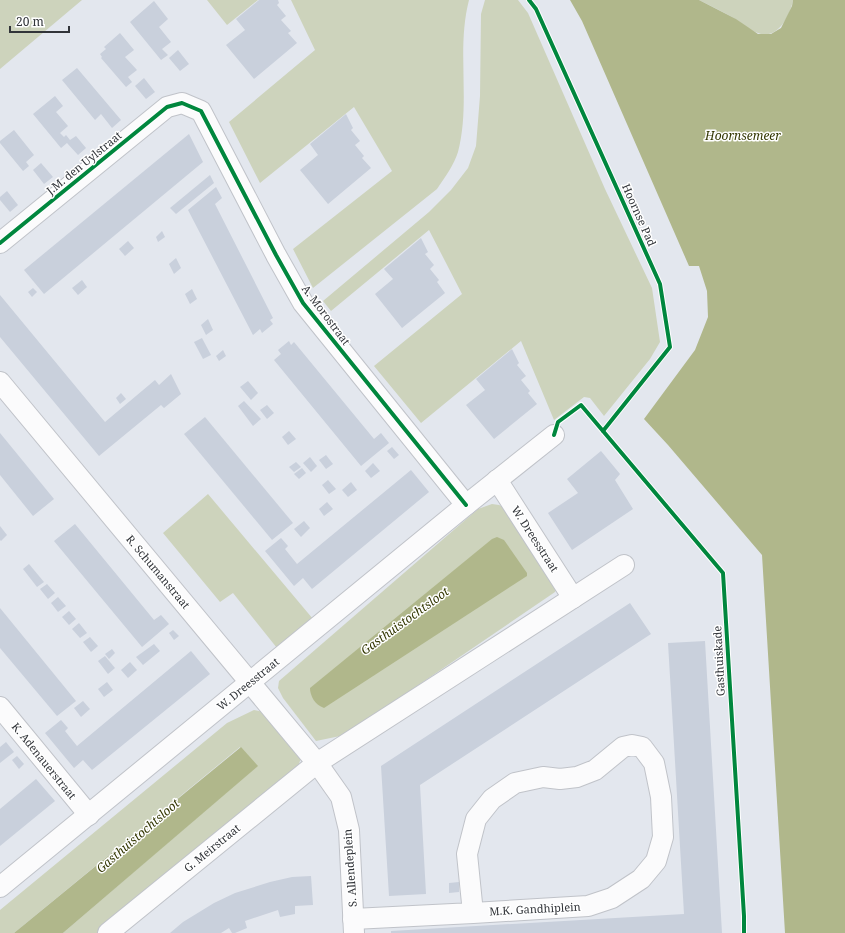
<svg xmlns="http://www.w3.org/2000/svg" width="845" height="933" font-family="'Noto Serif',serif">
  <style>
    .green { fill: #cdd3bc }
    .water { fill: #b0b78b }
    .building { fill: #c9d0dc }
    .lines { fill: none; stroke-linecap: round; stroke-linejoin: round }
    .street-casing { stroke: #c0c3c9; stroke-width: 22 }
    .street { stroke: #fbfbfc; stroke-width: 20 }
    .cycleway-casing { stroke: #fff; stroke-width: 6 }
    .cycleway { stroke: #00873e; stroke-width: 4 }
    .labels { text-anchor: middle; stroke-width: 3; stroke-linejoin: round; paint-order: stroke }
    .street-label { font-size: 11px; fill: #313439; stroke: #fff }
    .water-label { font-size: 12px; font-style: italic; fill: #323601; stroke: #fff }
  </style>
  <rect width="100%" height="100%" fill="#e3e7ee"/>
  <!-- green -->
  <g class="green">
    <path d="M0,0H82L0,69Z"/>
    <path d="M207,0H258L227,25Z"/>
    <path d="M291,0H469C456,50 471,102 458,152C454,165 445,177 437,189L313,288L293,249L392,171L354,107L260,183L229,122L315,50Z"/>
    <path d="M485,0H518L528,13L605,189L652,288L660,342L650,359L604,416L590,398L584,397L554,420L521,341L421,423L374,366L462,294L429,230L331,311L323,301L429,212L451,190L468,168L476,146L480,96L481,14Z"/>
    <path d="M699,0H793C790,16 777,41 758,33C749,30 742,23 734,18C723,12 711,6 699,0Z"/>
    <path d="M208,494L313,619L277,648L233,593L220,602L163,533Z"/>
    <path d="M492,504L499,505L508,509L556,589L555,592L345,735L316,741L283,698L278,688L279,681L478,509Z"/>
    <path d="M254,710L264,712L301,758L296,772L272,789L98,933H63L257,766L240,747L14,933H0V910L227,723Z"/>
  </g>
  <!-- water -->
  <g class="water">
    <path d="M570,0H699L736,19L758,34H771L781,28L792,6L793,0H845V933H785L762,555L668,445L644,419L695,350L708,317L707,291L699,266H689L582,21Z"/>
    <path d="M497,537L504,540L527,573V576L324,708C315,705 310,696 310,688L492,539Z"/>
    <path d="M241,747L258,766L63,933H14Z"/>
  </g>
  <!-- building -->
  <g class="building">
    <path d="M259,0H278L279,3L277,5L286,16L281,20L291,31L288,33L297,43L254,79L226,45L245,30L236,19Z"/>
    <path d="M154,1L168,19L159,27L171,42L162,49L168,55L161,60L130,22Z"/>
    <path d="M120,33L134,50L125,57L137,70L128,77L132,82L126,87L101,58L102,57L100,54L106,49L104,47Z"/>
    <path d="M178,50L189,64L180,71L169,58Z"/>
    <path d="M77,68L121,120L112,128L101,114L95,120L62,80Z"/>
    <path d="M144,78L155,92L146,99L135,86Z"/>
    <path d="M55,96L63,106L56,112L68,126L60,133L64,137L66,135L70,140L76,136L86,148L78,155L67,143L61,148L33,114Z"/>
    <path d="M346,114L353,128L351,130L360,141L355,145L364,156L362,158L371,168L328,204L300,170L318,155L310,144Z"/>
    <path d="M14,130L34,155L26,162L29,166L23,171L0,143V141Z"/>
    <path d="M189,134L203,162L44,294L24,270Z"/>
    <path d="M41,163L53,177L44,184L33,170Z"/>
    <path d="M210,175L214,183L176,214L170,208Z"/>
    <path d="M216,187L222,198L215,204L273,318L270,320L273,324L262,333L260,329L253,335L188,210Z"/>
    <path d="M7,191L18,205L10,212L0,200V197Z"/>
    <path d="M162,231L165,237L158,242L156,237Z"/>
    <path d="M421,238L428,252L425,254L434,265L430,269L439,280L437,282L445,293L402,328L375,294L393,279L384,269Z"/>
    <path d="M128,241L134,248L125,256L119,249Z"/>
    <path d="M176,258L181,268L174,274L169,264Z"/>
    <path d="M82,280L87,287L78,295L72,288Z"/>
    <path d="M33,288L37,292L32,297L28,292Z"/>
    <path d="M192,289L197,299L190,304L185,294Z"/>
    <path d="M0,295L105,422L155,380L159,385L171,374L181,394L164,408L161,405L99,456L0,337Z"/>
    <path d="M208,319L213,330L206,335L201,325Z"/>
    <path d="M202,338L211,355L203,359L194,342Z"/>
    <path d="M289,341L291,345L294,342L374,439L381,433L389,443L361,466L274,360L281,354L278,350Z"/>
    <path d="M512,349L519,363L517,365L526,376L521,380L530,391L528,393L537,404L494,439L466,405L485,390L476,379Z"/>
    <path d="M223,350L226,356L219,361L216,356Z"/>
    <path d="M248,381L258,393L251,400L240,387Z"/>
    <path d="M121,393L126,399L120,404L116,398Z"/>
    <path d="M244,401L261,419L253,426L238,406Z"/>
    <path d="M267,405L274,413L267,419L260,410Z"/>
    <path d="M205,417L293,523L272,540L184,434Z"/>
    <path d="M289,431L296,439L288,445L282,437Z"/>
    <path d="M0,433L54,499L33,516L0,475Z"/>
    <path d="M392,447L399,455L394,459L387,451Z"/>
    <path d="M601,451L620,474L615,480L633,509L572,550L548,513L578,493L567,479Z"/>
    <path d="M326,455L333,464L326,469L319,460Z"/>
    <path d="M310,457L317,466L311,472L303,463Z"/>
    <path d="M296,462L301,467L294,472L289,467Z"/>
    <path d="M373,463L380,471L371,478L365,471Z"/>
    <path d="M302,468L306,473L299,479L294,474Z"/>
    <path d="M411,470L429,492L312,589L303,578L294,586L265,551L281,538L288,546L285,549L297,564Z"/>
    <path d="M328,480L336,489L329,494L322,485Z"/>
    <path d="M351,482L357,490L348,497L342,490Z"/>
    <path d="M327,502L333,509L324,516L319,509Z"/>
    <path d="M304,521L310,528L301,537L294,529Z"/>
    <path d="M75,524L154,620L161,615L169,624L142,647L54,541Z"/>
    <path d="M0,526L7,535L1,541L0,540Z"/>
    <path d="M29,564L44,582L37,587L23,569Z"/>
    <path d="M47,584L55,593L48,599L40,589Z"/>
    <path d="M58,597L66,606L58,612L51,603Z"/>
    <path d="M630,603L651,634L420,785L426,894L389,896L381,766Z"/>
    <path d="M0,608L76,701L57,716L0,648Z"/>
    <path d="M69,611L76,619L69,625L62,617Z"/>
    <path d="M79,623L87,633L80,638L72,629Z"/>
    <path d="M173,630L179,636L174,640L169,633Z"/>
    <path d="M90,637L98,646L91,652L83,642Z"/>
    <path d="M705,641L722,933H391V931L684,914L668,643Z"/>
    <path d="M154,644L160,651L143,665L136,657Z"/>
    <path d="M112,649L115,653L109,659L105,654Z"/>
    <path d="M191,651L210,674L92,770L83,760L74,768L45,733L61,720L68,728L65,731L77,746Z"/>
    <path d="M105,656L115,668L108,674L98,661Z"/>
    <path d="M130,662L137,670L128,678L121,670Z"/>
    <path d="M107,682L113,690L104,697L98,689Z"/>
    <path d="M83,701L90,709L81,717L74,708Z"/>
    <path d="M6,742L14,752L0,763V747Z"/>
    <path d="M17,756L24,764L19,769L12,760Z"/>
    <path d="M36,779L55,801L0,846V809Z"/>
    <path d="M311,876L313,905L295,906V914L280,917L278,910L245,921L247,928L235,933H232L229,928L221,933H170L183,922L214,903L235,893L270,882L292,877Z"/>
    <path d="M459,882V892L449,893V883Z"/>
  </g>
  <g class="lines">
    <!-- street casing -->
    <g class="street-casing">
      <g id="street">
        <path d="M0,243L167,107L182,103L201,111L276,255L303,303L466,505"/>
        <path d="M0,382L317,763L341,797L349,830L354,933"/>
        <path d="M497,480L573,598"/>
        <path d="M0,707L89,815"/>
        <path d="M0,887L466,505L554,435"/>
        <path d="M353,919L473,913L588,906L612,898L641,879L656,861L663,837L661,797L654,763L642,747L632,745L623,747L595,770L577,777L560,779L543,777L515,783L492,799L476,819L467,854L473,913"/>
        <path d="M108,933L317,763L624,565"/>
      </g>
    </g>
    <!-- street -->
    <use href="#street" class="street"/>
    <!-- cycleway casing -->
    <g class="cycleway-casing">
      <g id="cycleway">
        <path d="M529,0L536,9L660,284L670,347L603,431"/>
        <path d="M0,243L167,107L182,103L201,111L276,255L303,303L466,505"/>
        <path d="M554,435L558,422L581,405L723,573L744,916V933"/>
      </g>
    </g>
    <!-- cycleway -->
    <use href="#cycleway" class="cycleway"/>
  </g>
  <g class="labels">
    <!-- street labels -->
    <g class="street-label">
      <text transform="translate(84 163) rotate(-39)" y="4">J.M. den Uylstraat</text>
      <text transform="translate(639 215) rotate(66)" y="4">Hoornse Pad</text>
      <text transform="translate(326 315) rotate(53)" y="4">A. Morostraat</text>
      <text transform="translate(535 539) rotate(57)" y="4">W. Dreesstraat</text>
      <text transform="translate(158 572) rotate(50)" y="4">R. Schumanstraat</text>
      <text transform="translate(719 661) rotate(-93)" y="4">Gasthuiskade</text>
      <text transform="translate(248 684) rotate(-39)" y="4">W. Dreesstraat</text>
      <text transform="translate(44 761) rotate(51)" y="4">K. Adenauerstraat</text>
      <text transform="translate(212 848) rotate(-39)" y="4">G. Meirstraat</text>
      <text transform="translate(350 868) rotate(-94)" y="4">S. Allendeplein</text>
      <text transform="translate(535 909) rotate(-3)" y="4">M.K. Gandhiplein</text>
    </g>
    <!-- water labels -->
    <g class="water-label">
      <text x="743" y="140">Hoornsemeer</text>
      <text transform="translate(405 621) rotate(-36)" y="4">Gasthuistochtsloot</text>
      <text transform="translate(138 836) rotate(-41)" y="4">Gasthuistochtsloot</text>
    </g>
  </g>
  <!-- scale -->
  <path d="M10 26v6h59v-6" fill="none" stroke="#313439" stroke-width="2"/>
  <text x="16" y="26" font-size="12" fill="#313439" stroke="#ffffff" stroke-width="3" paint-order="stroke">20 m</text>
</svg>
